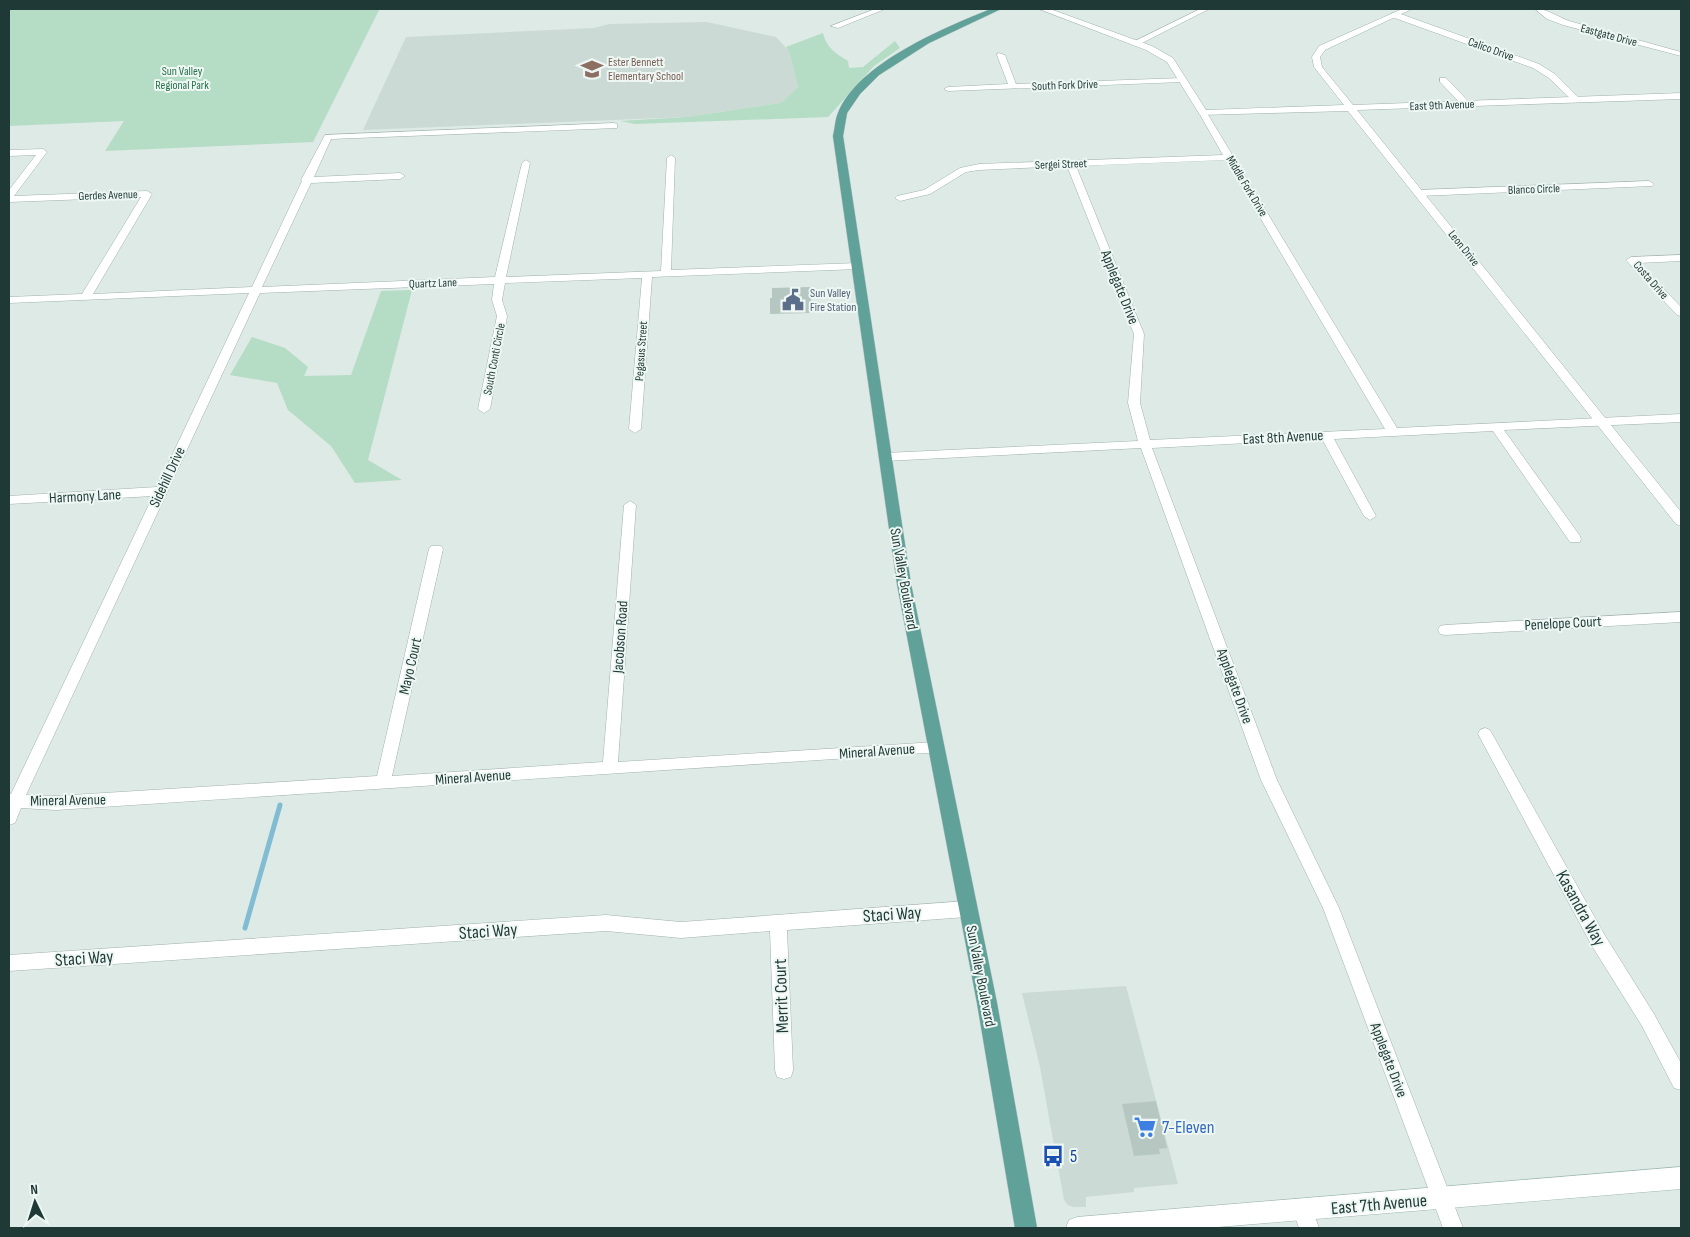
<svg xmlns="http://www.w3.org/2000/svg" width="1690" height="1237" font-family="'Sofia Sans Condensed',sans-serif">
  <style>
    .built { fill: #ccdad5 }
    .green { fill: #b5dcc4 }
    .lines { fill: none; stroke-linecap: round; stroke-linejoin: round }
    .stream { stroke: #82bcd2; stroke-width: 5 }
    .building { fill: #b6c7c2 }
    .minor-casing { stroke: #a0b2ae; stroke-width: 1 }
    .tertiary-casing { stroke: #a0b2ae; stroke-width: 1 }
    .secondary-casing { stroke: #9cb6b0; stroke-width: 1 }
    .primary-casing { stroke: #bcc4c3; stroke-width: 1 }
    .minor { fill: #fff; fill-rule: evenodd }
    .tertiary { fill: #fff; fill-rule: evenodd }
    .secondary { fill: #fff; fill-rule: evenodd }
    .primary { fill: #60a199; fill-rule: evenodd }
    .labels { text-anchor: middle; stroke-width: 4; stroke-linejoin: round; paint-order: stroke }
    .far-street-label { font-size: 12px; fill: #1f3a36; stroke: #eef7f3 }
    .far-education-label { font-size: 12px; fill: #785e54; stroke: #eef7f3; text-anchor: start }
    .far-park-label { font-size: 12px; fill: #28714d; stroke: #eef7f3 }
    .far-service-label { font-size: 12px; fill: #4e5e75; stroke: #eef7f3; text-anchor: start }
    .street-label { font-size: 15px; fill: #1f3a36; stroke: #eef7f3 }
    .near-street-label { font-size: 18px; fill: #1f3a36; stroke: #eef7f3 }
    .near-shop-label { font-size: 18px; fill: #366cbe; stroke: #eef7f3; text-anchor: start }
    .near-transit-label { font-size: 18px; fill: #164399; stroke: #eef7f3; text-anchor: start }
  </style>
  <rect width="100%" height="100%" fill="#ddeae6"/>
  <!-- built -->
  <g class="built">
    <path d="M707,22L776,37L789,51L798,87L781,103L687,117L363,130L406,37L594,28L609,24Z"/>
    <path d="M1126,986L1178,1184L1134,1188V1192L1086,1197V1207H1073L1068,1205L1064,1200L1057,1161L1061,1160L1060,1151H1055L1040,1067L1022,993Z"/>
  </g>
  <!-- green -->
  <g class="green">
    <path d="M9,9H423L379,10L313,142L105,151L124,121L9,126Z"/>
    <path d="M823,33C826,47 836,54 848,61L849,68L863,67L895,41L900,48L874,66L828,117L635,124L620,121L687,117L781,103L798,87L789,51L786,47Z"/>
    <path d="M412,290L368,460L402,480L355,483L331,446L288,410L277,383L230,375L252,337L285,348L308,367L304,376L351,375L381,291Z"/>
  </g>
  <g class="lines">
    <!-- stream -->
    <path class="stream" d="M245,928L280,805"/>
  </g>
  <!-- building -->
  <g class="building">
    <path d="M810,287L812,313L770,314V298H772V288Z"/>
    <path d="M1156,1101L1167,1148L1159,1149L1160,1154L1134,1156L1122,1104Z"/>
  </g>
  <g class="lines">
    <!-- minor casing -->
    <g class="minor-casing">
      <g id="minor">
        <path d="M875,9H885L838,28L831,26Z"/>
        <path d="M1200,9H1209L1138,45L1131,43Z"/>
        <path d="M1535,9C1546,8 1558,17 1569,21L1681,52V56L1563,25L1547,19Z"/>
        <path d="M1392,13H1398L1539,64L1555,74L1581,100L1574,102L1549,78L1533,68L1392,17Z"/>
        <path d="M998,53L1005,55L1016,84L1182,78L1186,80L1182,82L948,91L944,89L948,87L1008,84L997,55Z"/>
        <path d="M1440,78H1446L1469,102V106H1463L1440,82Z"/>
        <path d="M1203,110L1207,113L1397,428L1681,414V422L1504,430L1580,536L1581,539L1580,542H1570L1493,431L1334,439L1376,516L1370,520L1364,516L1322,439L1152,448L1277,780L1339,908L1463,1228H1443L1323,908L1261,780L1141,448L885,461L879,457L885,453L1138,441L1128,403L1134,334L1067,166L979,170L966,172L930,194L900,201L895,198L897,196L924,190L960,168L979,164L1223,155L1199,113ZM1226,160L1385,429L1150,440L1140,403L1144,334L1076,166Z"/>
        <path d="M614,123L617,124V128L331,139L314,177L400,173L405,176L400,179L311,183L262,287L495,277L522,163L526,160L530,163L506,277L661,271L667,158L671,155L675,158L671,270L858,263L863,266L858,269L652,277L641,429L635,433L629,429L642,278L505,283L502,300L507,316L506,323L490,409L484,413L478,409L497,316L492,300L494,284L260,293L26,795L56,796L377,776L429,549L431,546H441L443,549L392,776L603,762L624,505L630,501L636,505L618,762L936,742L941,744L944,748L941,752L56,810L21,808L15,823L9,825V794H11L153,496L9,504V496L157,487L249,293L9,303V297L82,294L141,197L9,202V190L36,155L9,156V150L43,149L47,152L14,196L147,191L152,194L93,294L252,287L302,181L301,180L325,135Z"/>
        <path d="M1649,181L1654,184L1652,186L1419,196L1414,193L1419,190Z"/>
        <path d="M1681,255V261L1639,263L1681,307V316L1677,315L1626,260L1631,257Z"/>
        <path d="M1681,612V622L1445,635L1440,634L1438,630L1440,626L1445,625Z"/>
        <path d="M1485,728L1490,730L1604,934L1654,1014L1681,1063V1090L1674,1088L1642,1026L1592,946L1478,734L1480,730Z"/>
        <path d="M967,901L973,904L975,909L973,914L967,917L787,930L793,1070L791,1077L784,1079L777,1077L775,1070L770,931L681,938L606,931L9,971V955L606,915L681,922Z"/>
        <path d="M1303,1200L1310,1203L1319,1228H1299L1293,1210L1296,1203Z"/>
      </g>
    </g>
    <!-- tertiary casing -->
    <g class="tertiary-casing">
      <path id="tertiary" d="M1039,9H1050L1152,46L1173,58L1206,110L1344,105L1314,67L1312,57L1319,46L1402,9H1412L1325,50L1320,57L1322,67L1353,105L1681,93V99L1357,110L1681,512V526L1676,524L1348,111L1200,115L1167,62L1146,50Z"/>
    </g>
    <!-- secondary casing -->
    <g class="secondary-casing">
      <path id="secondary" d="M1681,1167V1189L1206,1228H1066L1069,1220L1077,1217Z"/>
    </g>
    <!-- primary casing -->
    <g class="primary-casing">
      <path id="primary" d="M991,9H1001L929,43L879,75L860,94L847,113L843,136L911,584L997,1003L1037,1228H1015L977,1003L897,584L833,136C835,129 835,120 838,113C858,63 944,28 991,9Z"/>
    </g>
    <!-- minor -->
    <use href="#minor" class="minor"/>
    <!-- tertiary -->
    <use href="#tertiary" class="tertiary"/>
    <!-- secondary -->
    <use href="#secondary" class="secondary"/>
    <!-- primary -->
    <use href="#primary" class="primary"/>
  </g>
  <!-- icons -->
  <defs>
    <g id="school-bare" transform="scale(1.725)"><path d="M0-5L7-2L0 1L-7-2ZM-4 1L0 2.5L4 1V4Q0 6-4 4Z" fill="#8d6e63" stroke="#eef7f3" stroke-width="2.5" paint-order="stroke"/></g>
    <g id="civic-bare" transform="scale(1.725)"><path d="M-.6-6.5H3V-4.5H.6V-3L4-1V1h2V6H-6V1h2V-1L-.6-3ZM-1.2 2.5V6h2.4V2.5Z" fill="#5c6f8a" stroke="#eef7f3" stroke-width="2.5" paint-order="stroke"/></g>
    <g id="supermarket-bare" transform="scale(1.725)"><path d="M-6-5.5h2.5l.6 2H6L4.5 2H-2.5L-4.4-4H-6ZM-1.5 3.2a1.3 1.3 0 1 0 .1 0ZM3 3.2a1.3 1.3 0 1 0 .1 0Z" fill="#3f7fe0" stroke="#eef7f3" stroke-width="2.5" paint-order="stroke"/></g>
    <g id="bus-bare" transform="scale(1.725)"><path d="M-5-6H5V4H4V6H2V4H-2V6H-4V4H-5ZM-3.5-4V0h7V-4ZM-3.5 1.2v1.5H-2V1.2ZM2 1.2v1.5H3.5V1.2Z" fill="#1a4fb4" stroke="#eef7f3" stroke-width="2.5" paint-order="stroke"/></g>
  </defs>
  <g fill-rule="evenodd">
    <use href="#school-bare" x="592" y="69"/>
    <use href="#civic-bare" x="793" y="300"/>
    <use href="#supermarket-bare" x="1145" y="1127"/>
    <use href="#bus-bare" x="1053" y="1156"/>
  </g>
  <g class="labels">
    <!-- far-street labels -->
    <g class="far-street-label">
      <text transform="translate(1609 35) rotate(15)" y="4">Eastgate Drive</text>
      <text transform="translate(1491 49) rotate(20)" y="4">Calico Drive</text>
      <text transform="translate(1065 85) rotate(-2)" y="4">South Fork Drive</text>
      <text transform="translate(1442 105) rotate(-2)" y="4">East 9th Avenue</text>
      <text transform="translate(1061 164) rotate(-2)" y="4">Sergei Street</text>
      <text transform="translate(1247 186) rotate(59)" y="4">Middle Fork Drive</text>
      <text transform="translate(1534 189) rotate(-2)" y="4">Blanco Circle</text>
      <text transform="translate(108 195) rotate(-2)" y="4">Gerdes Avenue</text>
      <text transform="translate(1464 248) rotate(51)" y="4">Leon Drive</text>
      <text transform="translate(1651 280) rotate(49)" y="4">Costa Drive</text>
      <text transform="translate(433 283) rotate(-2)" y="4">Quartz Lane</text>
      <text transform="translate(641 351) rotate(-86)" y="4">Pegasus Street</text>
      <text transform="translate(494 359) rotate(-79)" y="4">South Conti Circle</text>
    </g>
    <!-- far-education labels -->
    <g class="far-education-label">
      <text x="608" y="66">Ester Bennett<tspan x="608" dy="14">Elementary School</tspan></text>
    </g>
    <!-- far-park labels -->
    <g class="far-park-label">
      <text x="182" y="75">Sun Valley<tspan x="182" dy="14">Regional Park</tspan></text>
    </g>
    <!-- far-service labels -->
    <g class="far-service-label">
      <text x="810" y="297">Sun Valley<tspan x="810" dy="14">Fire Station</tspan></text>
    </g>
    <!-- street labels -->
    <g class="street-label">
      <text transform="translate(1120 287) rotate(68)" y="5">Applegate Drive</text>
      <text transform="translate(1283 437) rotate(-3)" y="5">East 8th Avenue</text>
      <text transform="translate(167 477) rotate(-65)" y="5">Sidehill Drive</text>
      <text transform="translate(85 496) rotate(-3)" y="5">Harmony Lane</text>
      <text transform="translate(904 579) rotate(80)" y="5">Sun Valley Boulevard</text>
      <text transform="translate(1563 623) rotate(-3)" y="5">Penelope Court</text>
      <text transform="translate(620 637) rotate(-86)" y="5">Jacobson Road</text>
      <text transform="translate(410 666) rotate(-77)" y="5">Mayo Court</text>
      <text transform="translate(1235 686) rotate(70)" y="5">Applegate Drive</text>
      <text transform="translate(877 751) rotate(-4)" y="5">Mineral Avenue</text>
      <text transform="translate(473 777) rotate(-4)" y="5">Mineral Avenue</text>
      <text transform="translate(68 800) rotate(-1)" y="5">Mineral Avenue</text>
      <text transform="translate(981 976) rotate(79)" y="5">Sun Valley Boulevard</text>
      <text transform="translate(1389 1060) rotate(69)" y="5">Applegate Drive</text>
    </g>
    <!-- near-street labels -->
    <g class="near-street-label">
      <text transform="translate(1581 908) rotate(61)" y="6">Kasandra Way</text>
      <text transform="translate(892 914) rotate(-4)" y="6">Staci Way</text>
      <text transform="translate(488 931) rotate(-4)" y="6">Staci Way</text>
      <text transform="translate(84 958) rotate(-4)" y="6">Staci Way</text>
      <text transform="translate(781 996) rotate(-92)" y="6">Merrit Court</text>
      <text transform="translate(1379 1204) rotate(-5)" y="6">East 7th Avenue</text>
    </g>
    <!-- near-shop labels -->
    <g class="near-shop-label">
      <text x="1162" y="1133">7-Eleven</text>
    </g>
    <!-- near-transit labels -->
    <g class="near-transit-label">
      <text x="1070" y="1162">5</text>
    </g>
  </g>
  <!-- border -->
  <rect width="1690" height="1237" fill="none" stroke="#1f3a36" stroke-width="20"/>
  <!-- north arrow -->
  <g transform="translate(35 1202) rotate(356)" stroke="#eef7f3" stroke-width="4" paint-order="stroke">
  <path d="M0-4L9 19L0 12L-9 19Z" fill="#1f3a36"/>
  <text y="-8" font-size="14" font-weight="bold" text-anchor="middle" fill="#1f3a36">N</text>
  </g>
</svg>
